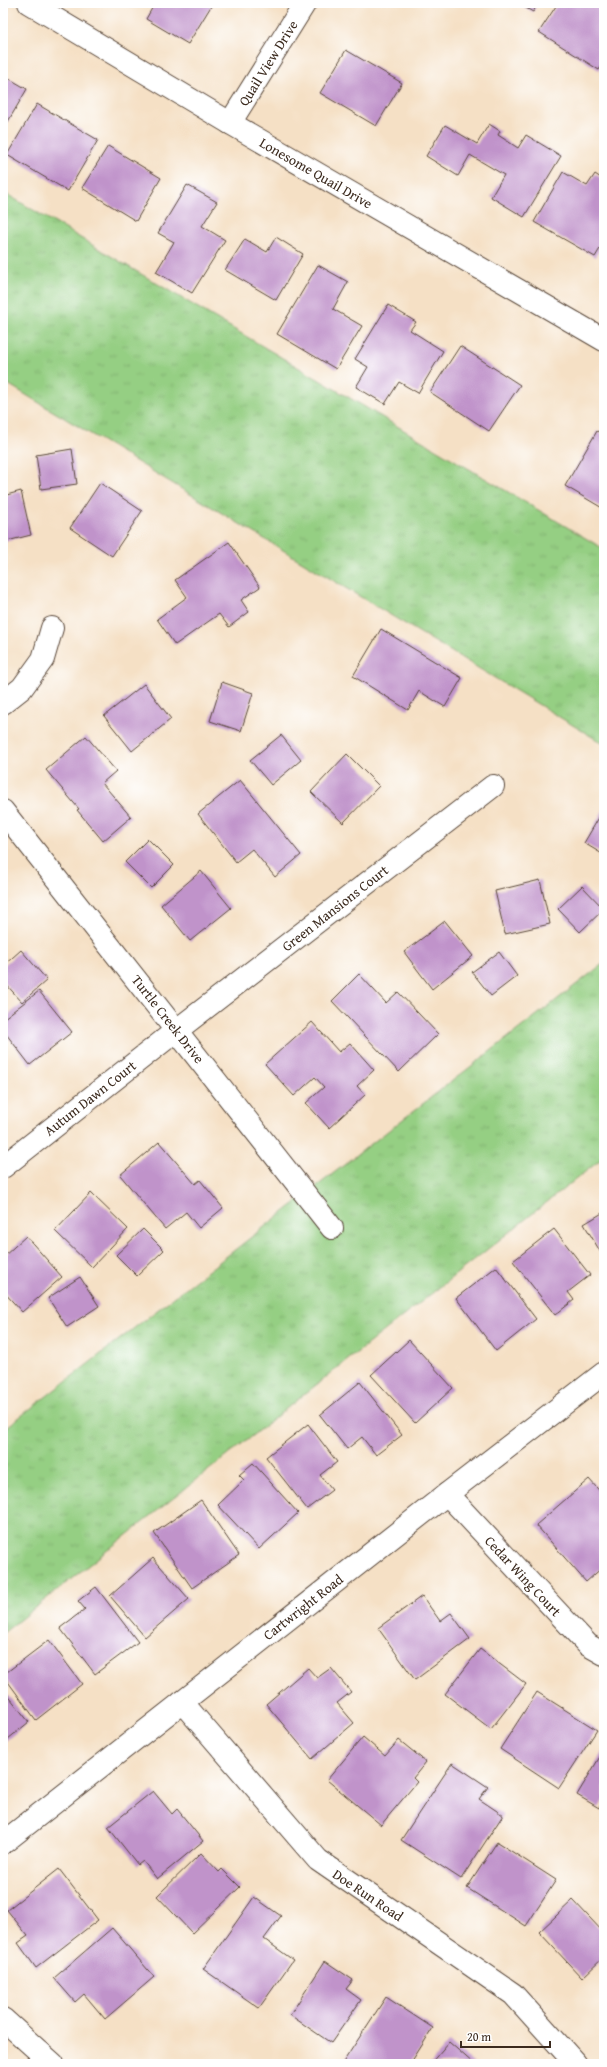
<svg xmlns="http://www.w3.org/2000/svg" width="607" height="2067" font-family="'Gentium Book Plus',serif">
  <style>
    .grass { fill: url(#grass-tufts); stroke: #687c50 }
    .building { fill: #c093ca }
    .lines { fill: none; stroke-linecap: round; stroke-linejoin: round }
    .minor-casing { stroke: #574537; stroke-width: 24 }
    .minor { stroke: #fff; stroke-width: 22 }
    .labels { text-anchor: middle; stroke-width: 4; stroke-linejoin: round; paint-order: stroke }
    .street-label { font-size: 14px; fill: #3b2a1e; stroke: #fff }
  </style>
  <defs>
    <pattern id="grass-tufts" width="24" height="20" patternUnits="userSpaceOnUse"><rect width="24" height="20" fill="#95cf83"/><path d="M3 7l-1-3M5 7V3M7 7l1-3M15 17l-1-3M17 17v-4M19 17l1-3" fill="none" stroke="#81b271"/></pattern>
  </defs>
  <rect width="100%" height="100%" fill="#fff"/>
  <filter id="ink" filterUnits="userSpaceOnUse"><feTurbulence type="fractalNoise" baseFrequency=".025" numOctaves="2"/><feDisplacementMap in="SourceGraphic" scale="8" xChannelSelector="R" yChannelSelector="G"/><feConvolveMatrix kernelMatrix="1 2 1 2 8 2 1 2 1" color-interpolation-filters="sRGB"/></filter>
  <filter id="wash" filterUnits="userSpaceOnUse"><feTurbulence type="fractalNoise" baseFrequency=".012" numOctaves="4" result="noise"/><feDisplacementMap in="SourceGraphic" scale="16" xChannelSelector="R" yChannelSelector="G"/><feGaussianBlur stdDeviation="0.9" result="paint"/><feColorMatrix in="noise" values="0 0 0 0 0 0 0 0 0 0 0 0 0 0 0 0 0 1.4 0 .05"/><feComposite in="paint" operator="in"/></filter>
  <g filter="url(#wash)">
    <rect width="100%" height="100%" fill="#f5e0c5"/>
    <!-- grass -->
    <g class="grass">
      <path d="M3,192L604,549V744L3,381Z"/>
      <path d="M604,963V1157L3,1633V1430Z"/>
    </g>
    <g id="blocks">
      <!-- building -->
      <g class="building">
        <path d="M155,3H213L188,44L146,19Z"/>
        <path d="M517,3H538L533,12Z"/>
        <path d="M558,3H604V62L599,70L539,32Z"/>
        <path d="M346,50L402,83L376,126L320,93Z"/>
        <path d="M3,75L27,89L3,130Z"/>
        <path d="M37,104L98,140L68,191L7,155Z"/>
        <path d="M489,124L500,131L498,135L518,148L526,135L561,156L524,217L491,197L504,175L470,155L458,176L426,156L445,125L477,144Z"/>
        <path d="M108,146L161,178L136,221L82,188Z"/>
        <path d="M563,172L587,186L595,174L604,180V242L595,257L534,222Z"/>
        <path d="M187,185L217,202L202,226L225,240L192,293L156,272L174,242L158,233Z"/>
        <path d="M276,237L303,254L276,300L225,270L245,239L267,252Z"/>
        <path d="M318,265L348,282L333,309L362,326L336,369L277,334Z"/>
        <path d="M388,305L416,322L410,330L443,351L418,393L399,382L385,404L356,387L368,367L355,359Z"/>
        <path d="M460,346L520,385L489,431L430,392Z"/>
        <path d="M597,431L604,435V509L565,486Z"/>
        <path d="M72,449L77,484L41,489L36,455Z"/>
        <path d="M100,483L142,511L112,556L70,528Z"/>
        <path d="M21,491L31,535L3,542V496Z"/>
        <path d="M229,542L260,587L241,600L249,612L229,627L219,614L175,645L157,619L187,597L175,580Z"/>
        <path d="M381,629L462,678L445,707L419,691L408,710L353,676Z"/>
        <path d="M222,682L253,693L241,731L210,721Z"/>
        <path d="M144,684L171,719L132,751L104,716Z"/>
        <path d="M281,735L301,760L271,785L250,760Z"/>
        <path d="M86,736L116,771L102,783L131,817L103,841L77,810L79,809L46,770Z"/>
        <path d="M347,754L379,786L343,823L311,792Z"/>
        <path d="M240,780L301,855L275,877L252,849L236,862L198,814Z"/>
        <path d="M604,809V855L584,843Z"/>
        <path d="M148,839L174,865L151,888L125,862Z"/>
        <path d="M201,871L231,908L190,941L161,905Z"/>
        <path d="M540,880L550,924L505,934L495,891Z"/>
        <path d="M582,886L604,909L580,932L558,909Z"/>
        <path d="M445,921L473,956L432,989L404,952Z"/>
        <path d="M21,950L47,980L22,1002L3,981V966Z"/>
        <path d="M499,952L517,976L491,996L472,972Z"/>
        <path d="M359,974L386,1003L398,992L438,1034L399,1072L332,1001Z"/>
        <path d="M39,991L72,1032L30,1065L3,1030V1019Z"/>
        <path d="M312,1022L339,1052L350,1043L374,1070L357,1086L365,1095L329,1128L306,1103L324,1087L315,1077L294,1096L265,1064Z"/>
        <path d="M159,1142L195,1184L200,1180L223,1208L199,1228L186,1212L165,1229L120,1175Z"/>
        <path d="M91,1193L128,1229L92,1267L55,1231Z"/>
        <path d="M604,1212V1258L584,1224Z"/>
        <path d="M143,1229L164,1250L137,1276L116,1255Z"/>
        <path d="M554,1229L590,1275L568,1292L574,1300L555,1315L513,1261Z"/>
        <path d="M26,1236L62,1277L22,1312L3,1291V1257Z"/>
        <path d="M496,1267L536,1319L496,1351L456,1298Z"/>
        <path d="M80,1277L99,1306L67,1327L48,1298Z"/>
        <path d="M409,1340L453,1388L415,1423L371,1375Z"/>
        <path d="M360,1382L402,1435L376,1455L362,1437L347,1449L320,1415Z"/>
        <path d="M308,1424L337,1462L320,1475L332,1490L307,1509L266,1457Z"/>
        <path d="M253,1463L298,1513L259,1549L218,1505L244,1480L239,1475Z"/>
        <path d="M589,1479L604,1496V1566L586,1582L536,1525Z"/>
        <path d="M201,1500L239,1555L192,1588L154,1533Z"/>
        <path d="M153,1558L189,1599L145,1637L110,1596Z"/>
        <path d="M96,1587L138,1642L95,1674L60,1628L85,1609L78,1601Z"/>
        <path d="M422,1596L440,1621L451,1613L470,1639L415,1680L378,1628Z"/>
        <path d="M49,1640L82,1684L36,1720L3,1675Z"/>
        <path d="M480,1649L526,1684L491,1729L445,1694Z"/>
        <path d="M308,1668L317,1678L331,1668L351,1692L337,1703L354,1723L312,1759L266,1704Z"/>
        <path d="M3,1689L29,1722L3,1743Z"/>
        <path d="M537,1692L597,1730L559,1788L500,1749Z"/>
        <path d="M363,1737L385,1756L399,1740L426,1762L413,1778L417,1782L381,1825L327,1780Z"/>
        <path d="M604,1750V1799L599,1808L577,1795Z"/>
        <path d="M452,1763L488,1787L479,1799L503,1815L461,1879L401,1840Z"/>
        <path d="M153,1791L172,1814L177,1809L203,1841L157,1879L143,1861L138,1865L108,1827Z"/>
        <path d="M497,1842L556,1880L526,1926L467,1888Z"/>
        <path d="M201,1853L219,1872L222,1869L240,1887L192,1933L157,1896Z"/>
        <path d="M59,1869L98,1920L36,1968L18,1943L28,1936L7,1910Z"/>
        <path d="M254,1897L281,1916L264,1939L293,1960L259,2008L203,1969Z"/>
        <path d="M573,1900L604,1933V1957L582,1978L539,1932Z"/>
        <path d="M112,1928L154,1977L105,2019L84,1994L75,2002L54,1978Z"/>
        <path d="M325,1961L353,1980L346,1989L361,2000L331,2043L290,2015Z"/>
        <path d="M386,1997L433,2028L410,2064H342Z"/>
        <path d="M449,2042L474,2064H430Z"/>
      </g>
    </g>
  </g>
  <g filter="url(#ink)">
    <use href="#blocks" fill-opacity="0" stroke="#574537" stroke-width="1"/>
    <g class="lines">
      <!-- minor casing -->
      <g class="minor-casing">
        <g id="minor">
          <path d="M29,3L230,123L604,340"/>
          <path d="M230,123L305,3"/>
          <path d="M3,703L22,688L43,659L52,628"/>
          <path d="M3,811L332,1228"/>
          <path d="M3,1167L177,1030L493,786"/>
          <path d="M447,1494L588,1645L604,1654"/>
          <path d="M182,1702L318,1860L513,1994L576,2064"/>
          <path d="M3,1843L447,1494L604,1373"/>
          <path d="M3,2019L53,2064"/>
        </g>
      </g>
      <!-- minor -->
      <use href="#minor" class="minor"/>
    </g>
  </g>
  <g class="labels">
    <!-- street labels -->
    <g class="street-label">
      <text transform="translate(268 63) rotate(-58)" y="5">Quail View Drive</text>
      <text transform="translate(316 173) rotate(30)" y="5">Lonesome Quail Drive</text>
      <text transform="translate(335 908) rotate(-38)" y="5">Green Mansions Court</text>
      <text transform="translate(168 1019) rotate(52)" y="5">Turtle Creek Drive</text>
      <text transform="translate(90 1098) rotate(-38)" y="5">Autum Dawn Court</text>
      <text transform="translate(523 1576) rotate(47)" y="5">Cedar Wing Court</text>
      <text transform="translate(303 1607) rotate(-38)" y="5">Cartwright Road</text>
      <text transform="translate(368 1895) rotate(34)" y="5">Doe Run Road</text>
    </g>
  </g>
  <!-- margin -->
  <rect width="607" height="2067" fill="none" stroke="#fff" stroke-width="16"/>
  <!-- scale -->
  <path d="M461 2041v6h89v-6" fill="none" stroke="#3b2a1e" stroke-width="2"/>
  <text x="467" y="2041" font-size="12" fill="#3b2a1e" stroke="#ffffff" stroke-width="3" paint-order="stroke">20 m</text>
</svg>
